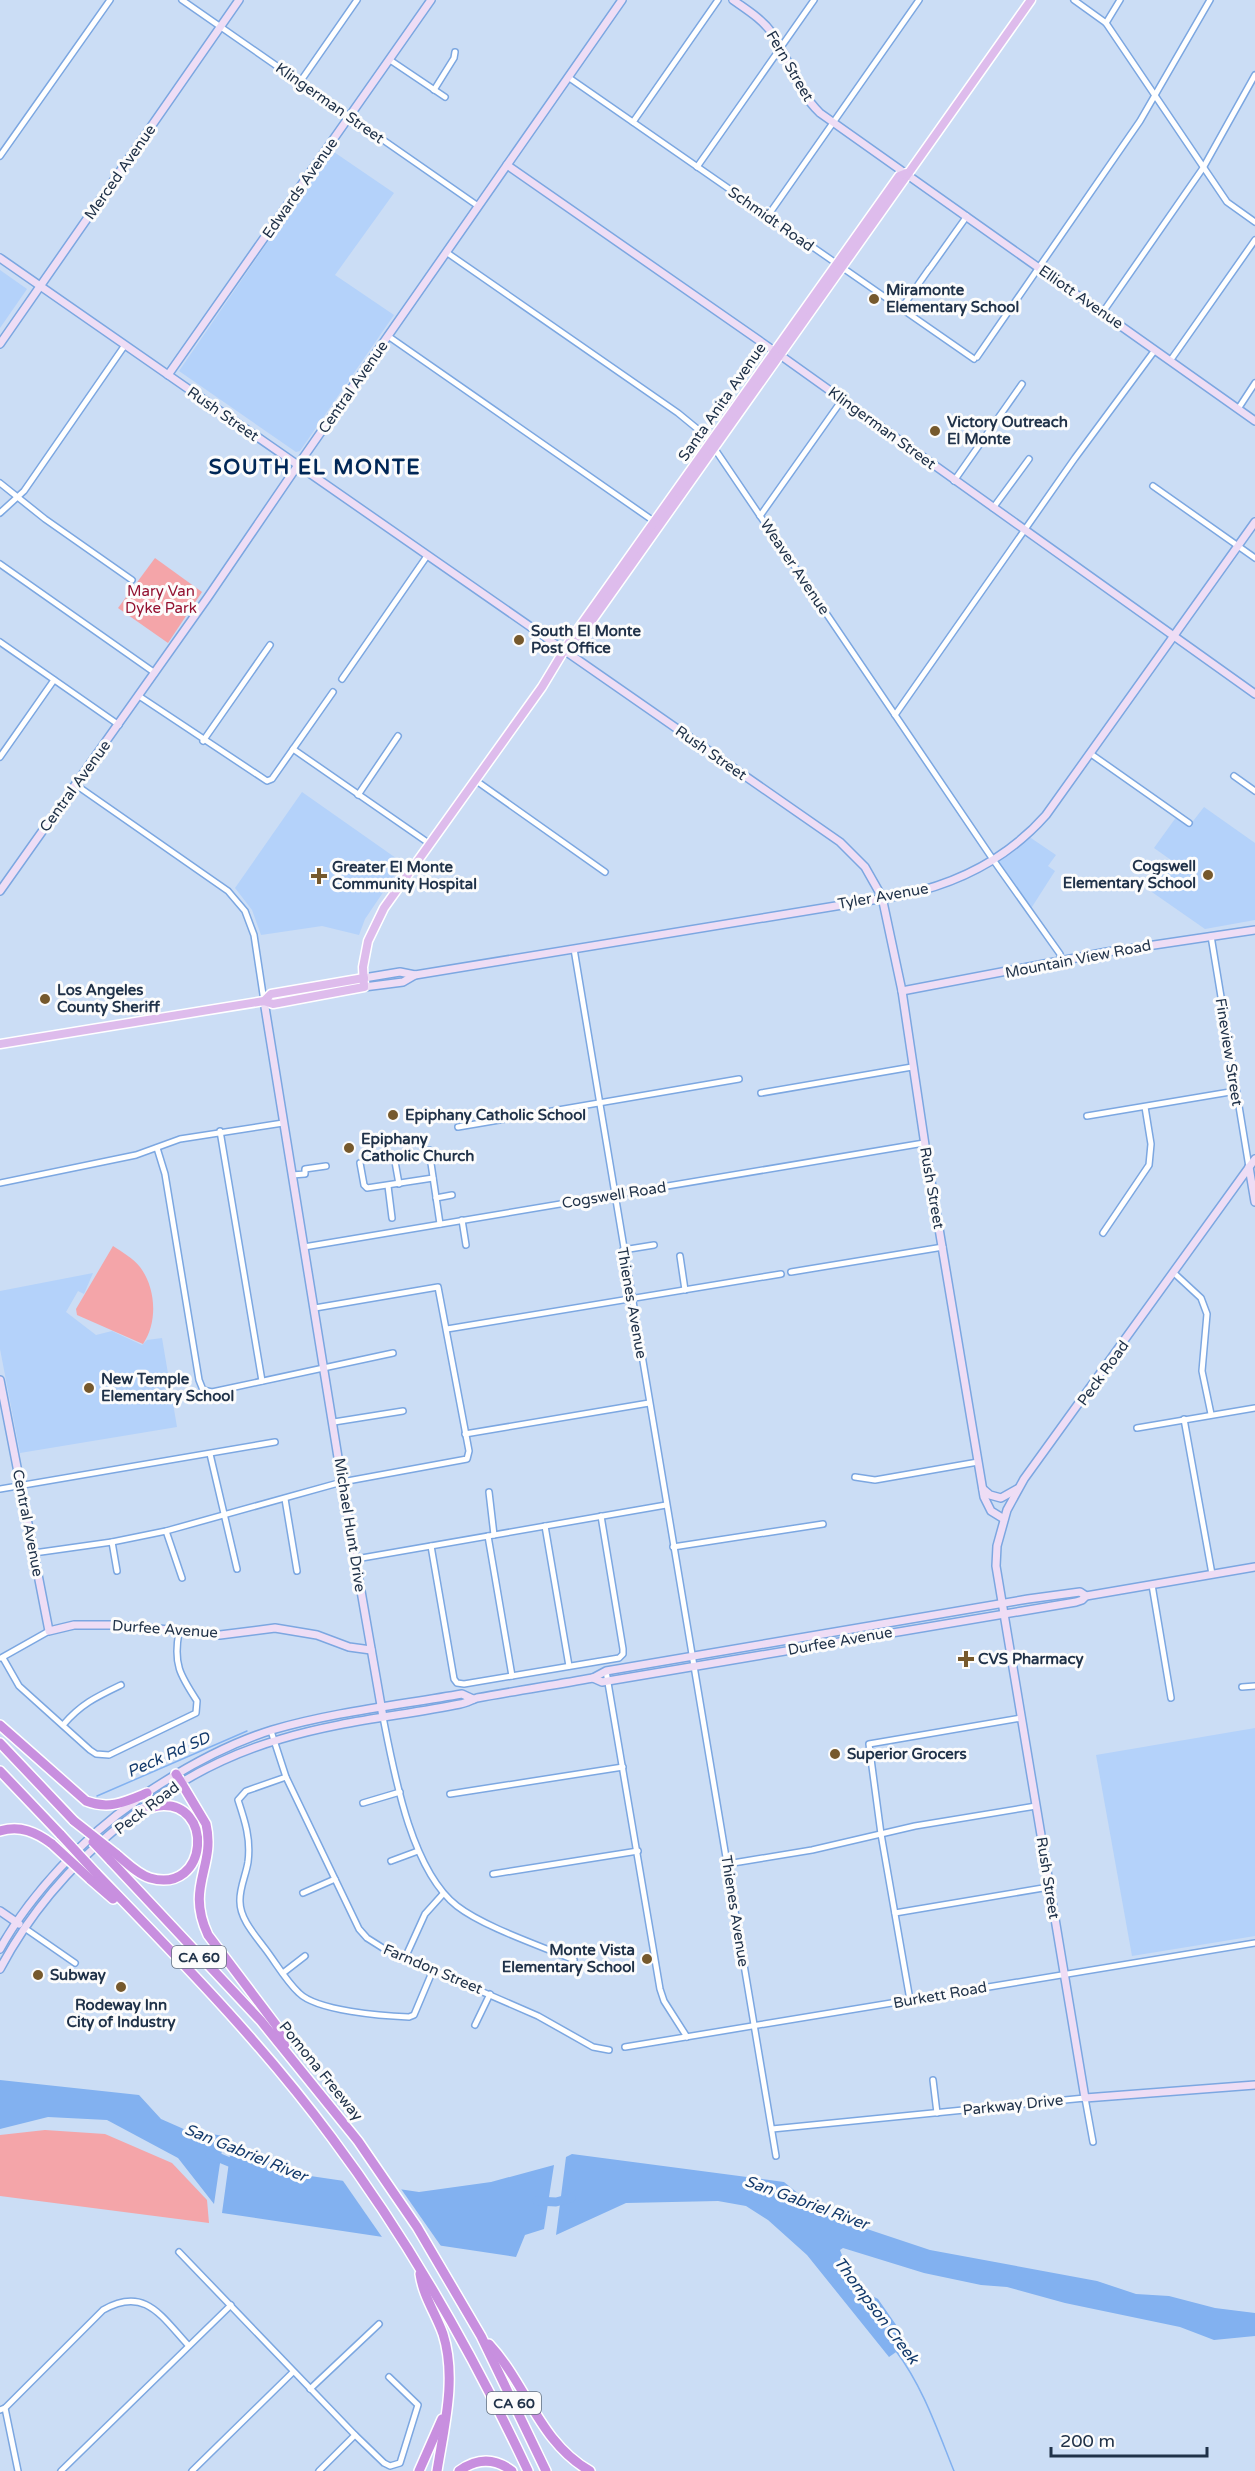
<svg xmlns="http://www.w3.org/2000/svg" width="1255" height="2471" font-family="'Varela Round',sans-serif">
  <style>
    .built { fill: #b4d2fa }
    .green { fill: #f4a5a9 }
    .water { fill: #82b1f0 }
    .pier { fill: #cbddf5 }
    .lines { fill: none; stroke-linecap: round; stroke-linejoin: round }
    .stream { stroke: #82b1f0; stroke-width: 1.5 }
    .river { stroke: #82b1f0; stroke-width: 9 }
    .street-casing { stroke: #7ca7e1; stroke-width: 8 }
    .secondary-casing { stroke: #7ca7e1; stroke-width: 10 }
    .primary-casing { stroke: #fff; stroke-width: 11 }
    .highway-casing { stroke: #fff; stroke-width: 12 }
    .street { stroke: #fff; stroke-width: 5 }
    .secondary { stroke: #eeddf5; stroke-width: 7 }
    .primary { stroke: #debcec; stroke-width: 8 }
    .highway { stroke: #c88fdf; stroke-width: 9 }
    .highway-bridge-casing { stroke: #fff; stroke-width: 12; stroke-linecap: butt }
    .highway-bridge { stroke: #c88fdf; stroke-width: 9 }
    .poi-dot { fill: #76592d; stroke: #fcfcfc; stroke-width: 2 }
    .labels { text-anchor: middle; stroke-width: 6; stroke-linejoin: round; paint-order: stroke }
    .shield { fill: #fcfcfc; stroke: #626f7f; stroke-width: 1.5 }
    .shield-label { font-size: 14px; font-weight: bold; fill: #203249 }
    .street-label { font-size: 15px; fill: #203249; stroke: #fcfcfc }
    .poi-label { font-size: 15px; font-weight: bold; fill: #203249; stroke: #fcfcfc; text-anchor: start }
    .park-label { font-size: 15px; fill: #931130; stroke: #fcfcfc }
    .water-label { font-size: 16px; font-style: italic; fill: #12396b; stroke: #fcfcfc }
    .district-label { font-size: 21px; font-weight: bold; letter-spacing: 1.5px; fill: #002757; stroke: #fcfcfc }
  </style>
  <rect width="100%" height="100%" fill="#cbddf5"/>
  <!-- built -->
  <g class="built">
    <path d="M331,150L394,193L335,275L394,315L300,451L296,452L179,371Z"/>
    <path d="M0,270L27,289L0,328Z"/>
    <path d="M302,792L403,863L365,919L359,935L322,926L261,935L252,910L235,888Z"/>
    <path d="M1204,807L1255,843V920L1205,929L1149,890L1171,860L1154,848L1177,816L1190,825Z"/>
    <path d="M1028,836L1056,855L1048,866L1055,871L1030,910L996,861Z"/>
    <path d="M93,1273L84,1294L78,1291L66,1312L96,1335L112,1331L142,1345L147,1340L162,1338L177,1427L20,1453L0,1349V1291Z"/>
    <path d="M1255,1728V1936L1132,1956L1096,1755Z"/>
  </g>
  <!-- green -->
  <g class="green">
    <path d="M155,558L202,592L168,643L118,608Z"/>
    <path d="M113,1246C122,1252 133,1258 140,1267C156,1288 158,1322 143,1344L77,1315L76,1309Z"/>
    <path d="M45,2130L105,2134L172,2163L207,2200L209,2223L0,2196V2135Z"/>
  </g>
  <!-- water -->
  <g class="water">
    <path d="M0,2080L139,2095L161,2119L186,2130L224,2136L214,2204L178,2158L107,2120L48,2117L0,2129Z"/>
    <path d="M232,2140L290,2173L419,2192L491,2182L554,2165L544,2229L525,2235L516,2257L222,2213Z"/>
    <path d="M572,2154L784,2182L825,2215L930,2250L1097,2281L1136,2294L1169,2296L1215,2308L1255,2313V2336L1214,2340L1180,2327L1065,2303L1007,2287L981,2285L924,2273L843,2248L840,2250L850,2276L863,2291L878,2299L899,2329V2350L889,2357L807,2255L768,2220L746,2206L718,2201L626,2203L556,2235L566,2157Z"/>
  </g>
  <!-- pier -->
  <path class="pier" d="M341,2178L399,2186L443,2249L384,2240Z"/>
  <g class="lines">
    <!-- stream -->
    <g class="stream">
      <path d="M97,1796L247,1731"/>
      <path d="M896,2351C923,2387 937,2429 954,2471"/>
    </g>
    <!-- river -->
    <g class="river">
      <path d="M210,2154L239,2166"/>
      <path d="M537,2201L556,2202L571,2198"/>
    </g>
    <!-- street casing -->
    <g class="street-casing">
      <g id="street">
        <path d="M182,0L478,206"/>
        <path d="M1074,0L1106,23L1227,202L1255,222"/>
        <path d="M1106,23L1120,0"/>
        <path d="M390,60L445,97"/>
        <path d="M568,77L974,359"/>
        <path d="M300,82L357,0"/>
        <path d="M434,90L454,58L455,52"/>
        <path d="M633,122L718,0"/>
        <path d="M0,156L110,0"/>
        <path d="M697,167L814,0"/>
        <path d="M767,217L919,0"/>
        <path d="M446,252L678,413L706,436L994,861L1060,954L1062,962"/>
        <path d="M930,268L967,216"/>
        <path d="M901,309L929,269"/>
        <path d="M1103,312L1203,168L1255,75"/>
        <path d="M388,336L655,522"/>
        <path d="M977,357L1140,121L1210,0"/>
        <path d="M1170,361L1255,240"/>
        <path d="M1238,409L1255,383"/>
        <path d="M954,481L1022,384"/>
        <path d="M0,483L45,519L132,580"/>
        <path d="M1153,486L1255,558"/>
        <path d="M993,508L1029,459"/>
        <path d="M0,513L24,491L125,345"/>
        <path d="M760,516L842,400"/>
        <path d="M0,564L155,673"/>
        <path d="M0,642L119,725"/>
        <path d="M342,679L427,556"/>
        <path d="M139,696L267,781L272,779L333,692"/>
        <path d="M895,715L1075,458L1155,350"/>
        <path d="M203,741L270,645"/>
        <path d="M293,749L430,844"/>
        <path d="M1091,754L1189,823"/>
        <path d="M0,757L54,680"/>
        <path d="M1234,776L1255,791"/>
        <path d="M475,780L605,872"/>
        <path d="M76,785L228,891L245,911L254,935L264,1001"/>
        <path d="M358,795L398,736"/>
        <path d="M1211,936L1249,1167"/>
        <path d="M574,949L776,2156"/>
        <path d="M761,1093L912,1067"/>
        <path d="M1087,1116L1236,1091"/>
        <path d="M458,1127L739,1079"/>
        <path d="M220,1131L262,1381"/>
        <path d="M157,1148L165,1174L199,1380L203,1390L212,1392L393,1353"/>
        <path d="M429,1150L440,1224"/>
        <path d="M394,1156L399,1184"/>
        <path d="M360,1163L364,1185L367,1188L433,1178"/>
        <path d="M292,1175L305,1174V1169L326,1166"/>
        <path d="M0,1183L136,1155L180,1139L283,1123"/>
        <path d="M388,1186L392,1218"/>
        <path d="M436,1198L452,1195"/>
        <path d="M462,1220L466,1245"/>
        <path d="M1103,1233L1149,1165L1151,1144L1145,1107"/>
        <path d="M304,1247L924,1143"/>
        <path d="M623,1250L654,1245"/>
        <path d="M680,1256L685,1290"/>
        <path d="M791,1272L943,1247"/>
        <path d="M1174,1273L1201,1298L1207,1314L1202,1371L1211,1414"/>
        <path d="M447,1329L781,1274"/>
        <path d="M1184,1419L1212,1574"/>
        <path d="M334,1422L403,1411"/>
        <path d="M1137,1428L1255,1408"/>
        <path d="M465,1434L649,1403"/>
        <path d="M210,1454L237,1569"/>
        <path d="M855,1477L875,1480L978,1462"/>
        <path d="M0,1489L275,1442"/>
        <path d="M489,1492L494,1535"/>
        <path d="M285,1499L297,1571"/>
        <path d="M545,1526L569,1666"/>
        <path d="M166,1531L182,1578"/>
        <path d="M488,1536L512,1676"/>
        <path d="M112,1542L117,1571"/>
        <path d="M431,1546L454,1679L457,1683L464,1684L619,1658L623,1654V1649L601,1516"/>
        <path d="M673,1547L823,1524"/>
        <path d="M34,1553L112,1542L166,1531L342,1482L467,1459L469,1451L438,1287L315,1308"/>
        <path d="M356,1559L666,1505"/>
        <path d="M1152,1585L1171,1698"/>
        <path d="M1,1658L49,1631"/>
        <path d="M3,1658L19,1686L90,1750L96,1754L109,1755L196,1713L197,1701C180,1675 173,1664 179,1632"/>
        <path d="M606,1671L660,1989L664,2001L687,2037"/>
        <path d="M1242,1687L1255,1686"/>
        <path d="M383,1717C394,1773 411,1870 457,1906C484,1927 541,1946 574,1960"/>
        <path d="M63,1725C81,1704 96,1697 121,1685"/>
        <path d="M271,1731L286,1777L359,1929L367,1938L386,1950L538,2016L593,2047L609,2050"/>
        <path d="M286,1777L246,1791L238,1800C245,1821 251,1839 248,1862C246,1875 239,1889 240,1902C240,1918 254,1934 263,1946C275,1961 285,1980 299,1993C317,2011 383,2016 409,2017L414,2015L433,1970"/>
        <path d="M450,1794L623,1767"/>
        <path d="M363,1803L400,1792"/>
        <path d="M391,1861L418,1851"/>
        <path d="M727,1864L812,1850L915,1826L1036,1806"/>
        <path d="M493,1874L638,1851"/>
        <path d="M303,1893L335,1879"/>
        <path d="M895,1913L1049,1887"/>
        <path d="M26,1929L75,1963"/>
        <path d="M405,1958L425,1914L443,1894"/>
        <path d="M283,1973L305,1956"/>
        <path d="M910,2000L881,1834L869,1744L1021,1718"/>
        <path d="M475,2025L490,1994"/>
        <path d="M625,2047L1255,1943"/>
        <path d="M933,2080L937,2113"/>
        <path d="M772,2129L1085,2098L1093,2142"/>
        <path d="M179,2252L355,2435L384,2463L390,2466L400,2463L418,2405L389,2377"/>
        <path d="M310,2389L379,2324"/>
        <path d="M5,2408L18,2471"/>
        <path d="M0,2410L5,2408L103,2310C145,2286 161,2316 188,2345"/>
        <path d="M61,2471L231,2305"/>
        <path d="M192,2471L293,2372"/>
        <path d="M319,2471L355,2435"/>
      </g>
    </g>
    <!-- secondary casing -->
    <g class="secondary-casing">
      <g id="secondary">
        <path d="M733,0C747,10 762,19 772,33C790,60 796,90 820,113L1255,421"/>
        <path d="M507,165L780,355L1255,694"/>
        <path d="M0,258L840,842L865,867L882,897L902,991L925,1145L984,1497L991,1511L1004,1519"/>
        <path d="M0,344L239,0"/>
        <path d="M168,375L431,0"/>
        <path d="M0,891L208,597L298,465L622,0"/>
        <path d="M364,978L400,972L415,975L903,895C959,883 1008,858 1046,815L1255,522"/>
        <path d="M364,987L403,982L415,975"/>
        <path d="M902,991L1107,952L1255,930"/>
        <path d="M264,1001L342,1482L383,1717"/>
        <path d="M1255,1159L1024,1479L1007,1510L997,1546L996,1566L1085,2098L1255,2085"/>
        <path d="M1249,1167L1255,1202"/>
        <path d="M0,1380L49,1631L74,1625H118L220,1635L275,1628L317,1635L349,1647L371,1650"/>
        <path d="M983,1489L990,1495L1001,1498L1017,1489"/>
        <path d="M593,1678L602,1682L1076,1602L1082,1600L1086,1596L1255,1567"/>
        <path d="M145,1794C184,1768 227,1744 272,1730C333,1712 399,1705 462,1694L473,1699"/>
        <path d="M0,1911L19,1924"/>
        <path d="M0,1949C29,1896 86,1835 136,1801"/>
        <path d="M0,1969C56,1863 166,1772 281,1739C340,1721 400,1716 460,1704C466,1703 471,1700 477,1698C515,1691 554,1685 593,1678L606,1671L1028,1599L1080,1592L1086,1596"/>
      </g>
    </g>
    <!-- primary casing -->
    <g class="primary-casing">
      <g id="primary">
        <path d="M568,649L575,644L591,622L1031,0"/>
        <path d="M264,1001L271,994L364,978"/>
        <path d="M0,1044L264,1001L273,1004L364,987L363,967L368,941L384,908L542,687L571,639L899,176L907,173"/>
      </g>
    </g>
    <!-- highway casing -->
    <g class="highway-casing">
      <g id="highway">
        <path d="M0,1725L86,1801C109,1810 125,1802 147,1793"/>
        <path d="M0,1743L74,1821"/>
        <path d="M0,1771L61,1835"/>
        <path d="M176,1774L206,1824C216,1867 185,1886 208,1935L276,2025L285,2044"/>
        <path d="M0,1831C20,1825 36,1832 52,1844"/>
        <path d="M116,1854C126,1862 137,1874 150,1878C209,1895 215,1799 158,1806C152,1807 146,1810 140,1811"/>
        <path d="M110,1860L261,2021L358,2141L417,2227L481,2336L546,2471"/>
        <path d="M96,1873C178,1958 262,2043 332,2138C410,2242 473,2354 528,2471"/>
        <path d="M90,1879L113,1899"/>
        <path d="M420,2274C423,2296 436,2314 443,2334C457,2378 444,2427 437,2471"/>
        <path d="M489,2344C527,2385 539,2442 590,2471"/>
        <path d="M419,2471L442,2419"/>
        <path d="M459,2471C477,2458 495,2458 512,2471"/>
      </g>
    </g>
    <!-- street -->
    <use href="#street" class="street"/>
    <!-- secondary -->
    <use href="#secondary" class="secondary"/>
    <!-- primary -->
    <use href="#primary" class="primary"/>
    <!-- highway -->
    <use href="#highway" class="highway"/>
    <!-- highway-bridge casing -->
    <g class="highway-bridge-casing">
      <g id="highway-bridge">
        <path d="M74,1821L116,1854"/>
        <path d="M61,1835L96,1873"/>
        <path d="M93,1842L110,1860"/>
        <path d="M52,1844L90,1879"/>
      </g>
    </g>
    <!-- highway-bridge -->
    <use href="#highway-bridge" class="highway-bridge"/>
  </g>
  <!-- markers -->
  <g class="poi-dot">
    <circle cx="874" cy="299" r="6"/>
    <circle cx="935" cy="431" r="6"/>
    <circle cx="519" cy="640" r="6"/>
    <circle cx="1208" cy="875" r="6"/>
    <path d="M316 867h6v6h6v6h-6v6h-6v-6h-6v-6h6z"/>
    <circle cx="45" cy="999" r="6"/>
    <circle cx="393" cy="1115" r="6"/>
    <circle cx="349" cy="1148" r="6"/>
    <circle cx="89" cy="1388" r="6"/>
    <path d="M963 1650h6v6h6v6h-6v6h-6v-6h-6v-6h6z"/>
    <circle cx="835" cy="1754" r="6"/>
    <circle cx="647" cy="1959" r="6"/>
    <circle cx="38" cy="1975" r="6"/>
    <circle cx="121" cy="1987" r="6"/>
  </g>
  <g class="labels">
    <!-- shield labels -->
    <g class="shield">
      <rect x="172" y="1946" width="54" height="22" rx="4.5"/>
      <rect x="487" y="2392" width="54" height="22" rx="4.5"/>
    </g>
    <g class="shield-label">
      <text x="199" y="1962">CA 60</text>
      <text x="514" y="2408">CA 60</text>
    </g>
    <!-- street labels -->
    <g class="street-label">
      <text transform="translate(790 66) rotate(60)" y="5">Fern Street</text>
      <text transform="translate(330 103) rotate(35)" y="5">Klingerman Street</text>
      <text transform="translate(120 172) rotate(-55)" y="5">Merced Avenue</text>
      <text transform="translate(300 188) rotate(-55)" y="5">Edwards Avenue</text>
      <text transform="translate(771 219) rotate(35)" y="5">Schmidt Road</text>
      <text transform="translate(1081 297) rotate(35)" y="5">Elliott Avenue</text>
      <text transform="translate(353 387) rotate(-55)" y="5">Central Avenue</text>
      <text transform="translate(722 402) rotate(-55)" y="5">Santa Anita Avenue</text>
      <text transform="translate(223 414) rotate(35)" y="5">Rush Street</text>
      <text transform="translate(882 428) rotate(36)" y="5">Klingerman Street</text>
      <text transform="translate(795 567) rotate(56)" y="5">Weaver Avenue</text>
      <text transform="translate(711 753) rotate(35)" y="5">Rush Street</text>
      <text transform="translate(75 786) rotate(-54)" y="5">Central Avenue</text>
      <text transform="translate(883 896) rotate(-10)" y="5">Tyler Avenue</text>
      <text transform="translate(1078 959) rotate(-11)" y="5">Mountain View Road</text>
      <text transform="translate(1229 1052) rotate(81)" y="5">Fineview Street</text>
      <text transform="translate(932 1188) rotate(80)" y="5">Rush Street</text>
      <text transform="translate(614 1195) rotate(-9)" y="5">Cogswell Road</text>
      <text transform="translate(632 1303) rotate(80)" y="5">Thienes Avenue</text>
      <text transform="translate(1103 1373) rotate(-54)" y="5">Peck Road</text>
      <text transform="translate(28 1523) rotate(79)" y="5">Central Avenue</text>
      <text transform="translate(350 1525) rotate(81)" y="5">Michael Hunt Drive</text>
      <text transform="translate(165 1629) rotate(4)" y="5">Durfee Avenue</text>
      <text transform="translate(840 1641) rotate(-10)" y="5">Durfee Avenue</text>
      <text transform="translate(147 1808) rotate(-37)" y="5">Peck Road</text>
      <text transform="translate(1048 1878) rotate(81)" y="5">Rush Street</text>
      <text transform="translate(735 1911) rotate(81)" y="5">Thienes Avenue</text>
      <text transform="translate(433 1969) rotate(23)" y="5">Farndon Street</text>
      <text transform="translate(940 1995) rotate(-10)" y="5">Burkett Road</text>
      <text transform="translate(321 2071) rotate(51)" y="5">Pomona Freeway</text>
      <text transform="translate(1013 2105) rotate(-6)" y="5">Parkway Drive</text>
    </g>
    <!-- poi labels -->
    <g class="poi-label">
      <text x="886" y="295">Miramonte<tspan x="886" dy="17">Elementary School</tspan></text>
      <text x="947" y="427">Victory Outreach<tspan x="947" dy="17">El Monte</tspan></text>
      <text x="531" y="636">South El Monte<tspan x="531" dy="17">Post Office</tspan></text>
      <text x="1196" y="871" text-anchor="end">Cogswell<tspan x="1196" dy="17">Elementary School</tspan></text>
      <text x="332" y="872">Greater El Monte<tspan x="332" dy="17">Community Hospital</tspan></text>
      <text x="57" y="995">Los Angeles<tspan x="57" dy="17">County Sheriff</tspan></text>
      <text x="405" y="1120">Epiphany Catholic School</text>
      <text x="361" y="1144">Epiphany<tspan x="361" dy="17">Catholic Church</tspan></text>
      <text x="101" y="1384">New Temple<tspan x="101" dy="17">Elementary School</tspan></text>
      <text x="978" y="1664">CVS Pharmacy</text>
      <text x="847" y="1759">Superior Grocers</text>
      <text x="635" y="1955" text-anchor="end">Monte Vista<tspan x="635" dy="17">Elementary School</tspan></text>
      <text x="50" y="1980">Subway</text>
      <text x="121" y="2010" text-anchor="middle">Rodeway Inn<tspan x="121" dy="17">City of Industry</tspan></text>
    </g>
    <!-- park labels -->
    <g class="park-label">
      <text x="161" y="596">Mary Van<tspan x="161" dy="17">Dyke Park</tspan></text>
    </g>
    <!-- water labels -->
    <g class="water-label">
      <text transform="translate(168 1754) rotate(-24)" y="6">Peck Rd SD</text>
      <text transform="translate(246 2152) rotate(22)" y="6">San Gabriel River</text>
      <text transform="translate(807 2202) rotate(20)" y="6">San Gabriel River</text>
      <text transform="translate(877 2310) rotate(53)" y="6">Thompson Creek</text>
    </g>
    <!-- district labels -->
    <g class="district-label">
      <text x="315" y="474">SOUTH EL MONTE</text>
    </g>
  </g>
  <!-- scale -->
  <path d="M1051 2447v9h156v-9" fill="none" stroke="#203249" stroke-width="3"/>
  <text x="1060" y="2447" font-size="18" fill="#203249" stroke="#fcfcfc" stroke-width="4.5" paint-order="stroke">200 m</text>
</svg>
